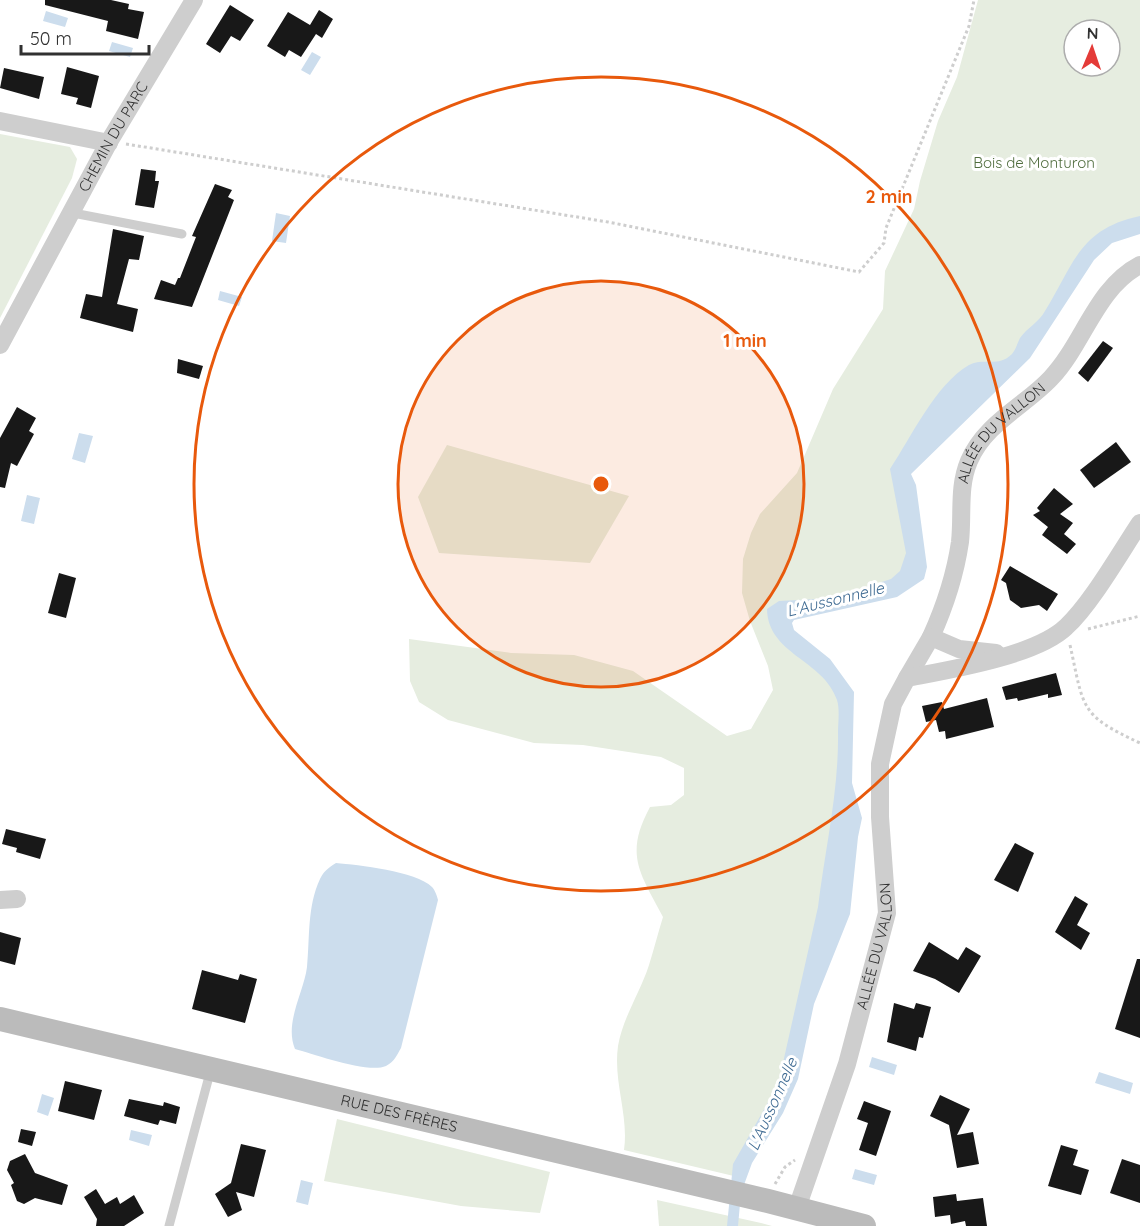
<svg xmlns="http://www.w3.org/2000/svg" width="1140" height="1226" font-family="Quicksand,sans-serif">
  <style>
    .green { fill: #e6ede0; fill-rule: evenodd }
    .water { fill: #ccdded }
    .building { fill: #181818 }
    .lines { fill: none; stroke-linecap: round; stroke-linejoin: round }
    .path { stroke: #cecece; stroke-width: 3; stroke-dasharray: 3 3; stroke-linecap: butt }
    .service { stroke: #cecece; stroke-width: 9 }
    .minor { stroke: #cecece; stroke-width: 18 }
    .secondary { stroke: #bbb; stroke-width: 24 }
    .ring { fill: none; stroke: #e8590c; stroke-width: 3 }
    .labels { text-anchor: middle; stroke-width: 6; stroke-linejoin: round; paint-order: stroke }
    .street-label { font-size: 15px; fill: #313131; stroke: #fff }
    .park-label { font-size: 15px; fill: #506d3e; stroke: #fff }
    .water-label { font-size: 16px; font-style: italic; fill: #3f6b93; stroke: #fff }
    .centre { fill: #e8590c; stroke: #fff; stroke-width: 3 }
    .ring-label { font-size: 18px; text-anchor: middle; font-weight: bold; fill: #e8590c; stroke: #fff; stroke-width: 6; stroke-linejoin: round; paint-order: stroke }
  </style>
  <rect width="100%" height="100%" fill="#fff"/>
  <!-- green -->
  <g class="green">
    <path d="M978,0H1140V226L1110,233L1021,351L902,481L919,578L775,614L850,690L839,872L790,1070L738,1177L624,1150C629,1115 613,1082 618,1046C623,1017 640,993 649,965C654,949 658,933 663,917C640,873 624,855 650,807L671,805L684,795V768L661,757L583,745L534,743L448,720L419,702L410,681L409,639L511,653L574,655L633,671L727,736L751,729L773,690L768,666L750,621L742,593L743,559L751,533L760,514L797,473L833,389L883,309L885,271L914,209L920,181L938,121L957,77ZM1074,30H1110V66H1074Z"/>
    <path d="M0,134L70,147L77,159L72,178L0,318Z"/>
    <path d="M447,445L629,496L590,563L439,553L418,497Z"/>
    <path d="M337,1119L550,1172L540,1213L461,1206L324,1181Z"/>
    <path d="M657,1200L761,1223L772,1226H659Z"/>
  </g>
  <!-- water -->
  <g class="water">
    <path d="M46,11L68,18L65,27L43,21Z"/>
    <path d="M112,42L133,48L130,57L109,51Z"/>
    <path d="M312,52L321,57L310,75L301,70Z"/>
    <path d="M276,213L290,216L286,243L272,241Z"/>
    <path d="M1140,216V234L1112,243L1094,260L1030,358L911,474L916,485L927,567L924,579L897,597L794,620L792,623L794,630L830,659L854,692L852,783L862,818L858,837L850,914L814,1004L798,1079L783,1113L752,1163L741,1193L738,1226H727L733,1164L778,1085L818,907C825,849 839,791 838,732C838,723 840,710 837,700C823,659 768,655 767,609L779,601L817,599L854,591L891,579L900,571L906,553L890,469C912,436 935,385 969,365C984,357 998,368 1012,354C1016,349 1017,344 1020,338C1027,328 1039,322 1045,311C1074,264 1079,229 1140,216Z"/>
    <path d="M220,291L242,297L239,306L218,300Z"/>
    <path d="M79,433L93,436L85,463L72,459Z"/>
    <path d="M27,495L40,498L34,524L21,521Z"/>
    <path d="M336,863C358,865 416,871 432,887C435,890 437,896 438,900L401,1048C397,1055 394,1062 386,1066C368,1074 314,1054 295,1049C284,1023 304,992 307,967C310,937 307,907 320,879C324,871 328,868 336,863Z"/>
    <path d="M872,1057L897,1065L894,1075L869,1067Z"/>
    <path d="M1099,1072L1133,1083L1130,1094L1095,1083Z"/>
    <path d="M42,1094L54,1098L48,1116L37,1112Z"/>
    <path d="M131,1130L152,1135L149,1146L129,1140Z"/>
    <path d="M855,1169L877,1175L874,1185L852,1179Z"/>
    <path d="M301,1180L313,1183L308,1205L296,1202Z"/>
  </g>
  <!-- building -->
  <g class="building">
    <path d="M45,0H111L129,4L128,9L144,12L138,39L106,31L108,21L45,5Z"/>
    <path d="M230,5L254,20L240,41L231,36L220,53L206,44Z"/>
    <path d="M319,10L333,19L322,38L316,34L301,57L289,50L285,57L267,46L288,12L310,25Z"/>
    <path d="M67,67L99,76L91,108L76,104L78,98L61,94Z"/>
    <path d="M4,68L44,77L39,99L0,88Z"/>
    <path d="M141,169L156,171L155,181H159L154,208L135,205Z"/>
    <path d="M215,184L232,190L228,197L234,200L192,307L154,299L161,280L175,285L178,278H180L196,237L192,236Z"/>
    <path d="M113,229L144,236L139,260L129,259L117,304L138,309L133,332L80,318L86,294L102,297Z"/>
    <path d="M1103,341L1113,348L1088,382L1078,373Z"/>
    <path d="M178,359L203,366L199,379L177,373Z"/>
    <path d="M17,407L36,418L29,431L34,434L17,466L11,463L5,488L0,487V438Z"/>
    <path d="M1116,442L1131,462L1094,488L1080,470Z"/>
    <path d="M1054,488L1073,504L1060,514L1073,523L1064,534L1076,544L1067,554L1042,535L1048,527L1033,515L1040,511L1037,508Z"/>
    <path d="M1010,566L1058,594L1047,611L1039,605L1021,608L1010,600L1006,583L1001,580Z"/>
    <path d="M59,573L76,578L66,618L48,613Z"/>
    <path d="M1056,673L1062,695L1048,698V694L1018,701L1017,698L1006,700L1002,687Z"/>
    <path d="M987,698L994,727L946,739L945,731L939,732L936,720L926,722L922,706L942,702L944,709Z"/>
    <path d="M6,829L46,839L40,859L16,852L17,848L2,844Z"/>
    <path d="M1015,843L1034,853L1018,892L994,880Z"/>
    <path d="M1075,896L1088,904L1077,925L1090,933L1081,950L1055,932Z"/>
    <path d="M0,932L21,938L15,965L0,961Z"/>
    <path d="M929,942L958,960L966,947L981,956L959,993L935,979L913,971Z"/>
    <path d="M1137,959H1140V1038L1115,1029Z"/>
    <path d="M202,970L238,980L240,974L257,979L245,1023L192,1009Z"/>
    <path d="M894,1003L914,1009L916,1003L931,1007L923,1038L919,1037L916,1051L887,1042Z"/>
    <path d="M65,1081L102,1090L94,1120L58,1111Z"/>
    <path d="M940,1095L970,1109L957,1135L973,1132L979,1164L957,1168L949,1125L930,1116Z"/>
    <path d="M129,1099L163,1106L164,1102L180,1107L176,1124L160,1120L158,1125L124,1116Z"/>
    <path d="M864,1101L891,1111L876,1156L859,1150L868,1123L857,1119Z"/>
    <path d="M21,1129L36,1132L32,1146L18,1142Z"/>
    <path d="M241,1144L266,1150L254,1197L236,1192L242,1210L228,1217L215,1194L231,1183Z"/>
    <path d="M1061,1145L1078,1150L1073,1165L1089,1170L1081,1195L1048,1186Z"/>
    <path d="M25,1154L35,1173L68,1185L62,1205L35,1198L24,1204L17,1201L11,1185L14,1183L7,1170L10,1161Z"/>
    <path d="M1122,1159L1140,1165V1203L1110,1193Z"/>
    <path d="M96,1189L105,1204L117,1197L120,1204L134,1195L144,1213L124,1226H96L97,1219L84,1197Z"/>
    <path d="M956,1194L957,1201L983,1198L987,1226H966L965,1221L951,1224L950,1215L935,1217L933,1197Z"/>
  </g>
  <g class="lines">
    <!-- path -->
    <g class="path">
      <path d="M126,144L608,222L859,272L884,243L886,228L969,26L974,0"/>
      <path d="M1088,629L1140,616"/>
      <path d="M1070,645C1084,708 1079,715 1140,743"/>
      <path d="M775,1184L785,1167L795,1160"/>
    </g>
    <!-- service -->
    <g class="service">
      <path d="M73,213L182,234"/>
      <path d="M169,1226L211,1069"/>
    </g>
    <!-- minor -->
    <g class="minor">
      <path d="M0,121L109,143"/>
      <path id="s1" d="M0,345L110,140L194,0"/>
      <path id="s2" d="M996,653L959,649L931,637C945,606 955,576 960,542C963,514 958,487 969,461C985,423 1025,406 1051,378C1084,343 1096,288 1140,265"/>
      <path d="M907,678L931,637"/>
      <path d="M0,900L17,899"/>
      <path id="s3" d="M797,1208L847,1064L887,913L880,817V764L893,704L907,678C948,670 1036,656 1066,627C1091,604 1120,553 1140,523"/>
    </g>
    <!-- secondary -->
    <path class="secondary" id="s4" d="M0,1019L768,1201L864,1226"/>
  </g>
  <!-- distance rings -->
  <circle cx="601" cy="484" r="203" fill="#e8590c" fill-opacity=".12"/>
  <g class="ring">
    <circle cx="601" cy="484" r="203"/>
    <circle cx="601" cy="484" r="407"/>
  </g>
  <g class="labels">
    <!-- street labels -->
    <g class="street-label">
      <text dy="5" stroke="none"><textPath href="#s1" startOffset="237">CHEMIN DU PARC</textPath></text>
      <text dy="5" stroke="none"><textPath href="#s2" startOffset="291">ALLÉE DU VALLON</textPath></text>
      <text dy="5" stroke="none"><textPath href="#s3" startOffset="274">ALLÉE DU VALLON</textPath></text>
      <text dy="5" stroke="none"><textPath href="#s4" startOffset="410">RUE DES FRÈRES</textPath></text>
    </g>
    <!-- park labels -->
    <g class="park-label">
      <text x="1034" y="168">Bois de Monturon</text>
    </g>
    <!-- water labels -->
    <g class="water-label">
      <text transform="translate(835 599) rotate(-14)" y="6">L'Aussonnelle</text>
      <text transform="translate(772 1104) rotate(-66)" y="6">L'Aussonnelle</text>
    </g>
  </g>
  <circle cx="601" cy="484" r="9" class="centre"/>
  <g class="ring-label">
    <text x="889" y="203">2 min</text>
    <text x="745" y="347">1 min</text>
  </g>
  <!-- north arrow -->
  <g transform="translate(1092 48) rotate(2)"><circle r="28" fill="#ffffff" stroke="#adadad" stroke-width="1.5"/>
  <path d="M0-4.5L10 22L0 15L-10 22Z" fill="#e43b38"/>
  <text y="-9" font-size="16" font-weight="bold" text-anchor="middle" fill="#313131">N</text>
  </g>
  <!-- scale -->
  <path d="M21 45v9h128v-9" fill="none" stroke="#313131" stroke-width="3"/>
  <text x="30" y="45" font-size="18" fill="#313131" stroke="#ffffff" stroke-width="4.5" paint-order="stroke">50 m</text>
</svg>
